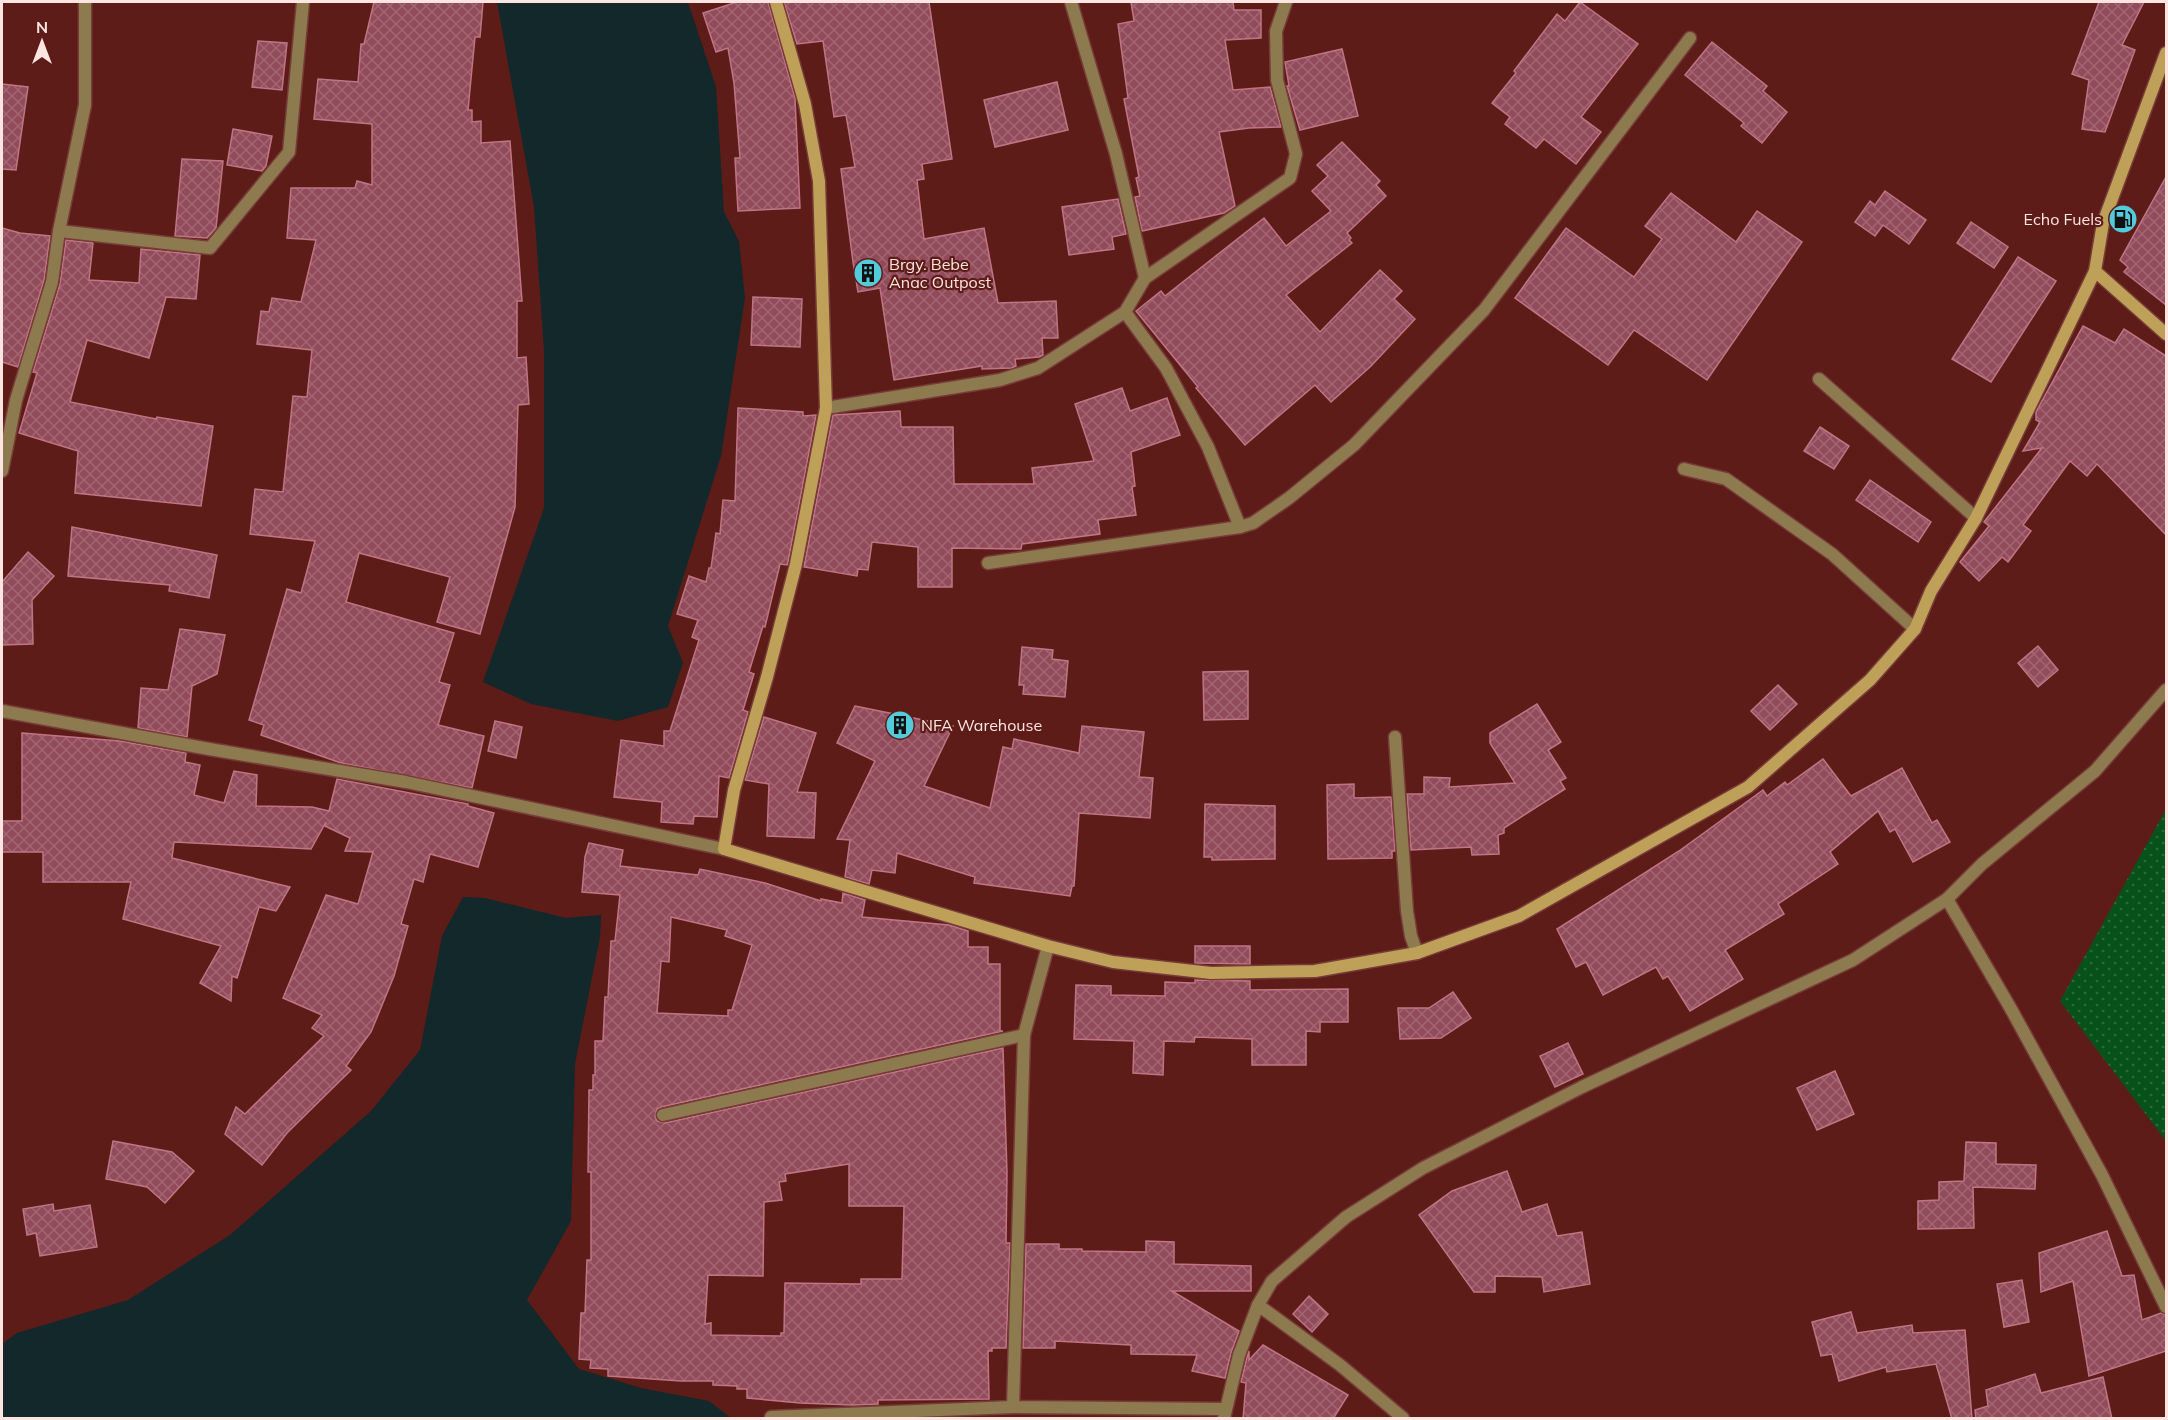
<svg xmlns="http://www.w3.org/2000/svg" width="2168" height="1420" font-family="Mulish,sans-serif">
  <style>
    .green { fill: url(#green-dots) }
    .water { fill: #12282b }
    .building { fill: url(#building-cross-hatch); stroke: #c07584; stroke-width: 1.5; fill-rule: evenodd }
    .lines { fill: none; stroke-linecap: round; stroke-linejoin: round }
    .service-casing { stroke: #773c38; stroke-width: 15 }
    .minor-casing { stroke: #773c38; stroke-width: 15 }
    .tertiary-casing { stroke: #773c38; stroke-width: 15 }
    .secondary-casing { stroke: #773c38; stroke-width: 15 }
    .service { stroke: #8d7a4f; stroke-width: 12 }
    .minor { stroke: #8d7a4f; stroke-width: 12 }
    .tertiary { stroke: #8d7a4f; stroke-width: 12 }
    .secondary { stroke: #bea059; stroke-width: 12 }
    .labels { text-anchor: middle; stroke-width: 4.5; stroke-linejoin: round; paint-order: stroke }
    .poi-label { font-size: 16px; fill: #ffe5e2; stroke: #5d1c18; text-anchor: start }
  </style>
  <defs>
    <pattern id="green-dots" width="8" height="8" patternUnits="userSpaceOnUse" patternTransform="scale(1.5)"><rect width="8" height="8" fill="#07511b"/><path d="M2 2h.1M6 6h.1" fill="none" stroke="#2c6a3c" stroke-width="1.8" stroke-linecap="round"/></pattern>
    <pattern id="building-cross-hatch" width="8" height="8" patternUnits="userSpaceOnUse" patternTransform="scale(1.5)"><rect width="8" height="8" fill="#924b5b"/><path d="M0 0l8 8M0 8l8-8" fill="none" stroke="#a26572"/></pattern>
  </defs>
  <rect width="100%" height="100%" fill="#5d1c18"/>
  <!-- green -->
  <path class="green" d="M2166,809V1141L2060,1001Z"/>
  <!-- water -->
  <g class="water">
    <path d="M497,2H688L716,87L724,212L739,241L745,298L721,456L668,626L683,663L668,707L618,721L531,704L483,682L544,508V351L534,207Z"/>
    <path d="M463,897L485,898L566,918L601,915L600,937L575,1064L571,1221L527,1300L579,1369L641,1388L709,1401L731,1418H2V1344L17,1333L128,1300L230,1235L371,1111L420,1050L442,936Z"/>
  </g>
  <!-- building -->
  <g class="building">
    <path d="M374,2H483L480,37H475L468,110H472V122L481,121V143L510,141L522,301H517V358L526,357L529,404L518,405L515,507L480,634L437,622L450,577L359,553L346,602L454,633L439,682L450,685L438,725L484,736L472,788L341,763L261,735L264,725L249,720L287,589L301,593L315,541L250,534L255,489L283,492L293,396L307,397L312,350L257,344L261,311L269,312L272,298L301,302L316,240L287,238L291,188H355L357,181L372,185V124L314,119L318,79L358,82L361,44H364Z"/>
    <path d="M737,2H768L795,98L800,208L738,211L735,158H740L734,83L728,48L716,52L703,13Z"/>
    <path d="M784,2H929L952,159L922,164L924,179L917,180L924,239L984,228L998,303L1056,301L1058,338H1042L1043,355L1039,357L1015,359L1016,366L1012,368L982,369V366L894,380L880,288L858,292L853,262L841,169L855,167L846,115L834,117L823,41L797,44Z"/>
    <path d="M1131,2H1233L1234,10H1261V38L1225,40L1233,90L1270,87L1281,127L1249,128L1219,132L1235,206L1224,213L1142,231L1135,197L1140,196L1136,178L1139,177L1124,99L1128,98L1118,24L1134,21Z"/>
    <path d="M1580,2L1638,44L1581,117L1601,132L1576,164L1544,139L1536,148L1505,124L1510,117L1492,103L1516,73L1514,71L1557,14L1565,21Z"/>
    <path d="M2099,2H2144L2122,45L2135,50L2105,132L2082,129L2089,80L2072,74Z"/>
    <path d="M258,41L287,43L282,90L252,87Z"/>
    <path d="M1712,42L1767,86L1763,91L1787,112L1762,143L1741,126L1744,123L1685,75Z"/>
    <path d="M1342,49L1358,116L1300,130L1287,86H1289L1285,62Z"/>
    <path d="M1057,82L1068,130L995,147L984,100Z"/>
    <path d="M2,84L28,87L16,170L2,169Z"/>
    <path d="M233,129L272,136L266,166L262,171L227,165Z"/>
    <path d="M1342,142L1380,181L1376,185L1386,196L1347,233L1351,238L1349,240L1352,243L1286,295L1320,332L1380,270L1402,291L1394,299L1415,319L1371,366L1331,402L1315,385L1245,445L1196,388L1198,387L1136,311L1161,291L1165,296L1264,218L1286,246L1331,211L1312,191L1328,176L1317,165Z"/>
    <path d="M182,159L223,161L216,228L207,238L175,236Z"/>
    <path d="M2166,177V305L2124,272L2128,267L2120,260Z"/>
    <path d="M1885,191L1926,220L1909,244L1883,225L1875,236L1855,222L1870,201L1875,205Z"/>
    <path d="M1671,193L1736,242L1757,211L1802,242L1707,380L1634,330L1608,365L1515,298L1566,228L1634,277L1662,239L1645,226Z"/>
    <path d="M1118,199L1126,234L1112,237L1114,249L1069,255L1062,207Z"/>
    <path d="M1971,222L2008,247L1994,268L1957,243Z"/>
    <path d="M2,228L20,233L50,236L44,280L18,367L2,362Z"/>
    <path d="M66,240L93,243L89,280L139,283L141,249L200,255L196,299L166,297L149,358L87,340L70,402L156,419L157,417L213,426L201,506L75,493L78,451L19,433L37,373L33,372L60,284Z"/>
    <path d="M2018,257L2056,281L1991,382L1952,359Z"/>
    <path d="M753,297L802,299L800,347L751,345Z"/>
    <path d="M2083,326L2115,343L2124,329L2166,356V535L2097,464L2087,476L2070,461L2023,525L2031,531L2008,562L2002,557L1979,581L1960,562L1989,526L1984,522L2042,448L2023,451L2040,422L2036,420V412Z"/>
    <path d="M1122,388L1130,411L1167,398L1180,435L1131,452L1135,486L1132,487L1136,515L1098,520L1100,534L1022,544L1021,549L952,548V587H918V547L872,542L868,570L858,569L857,576L804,567L833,415L900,411L901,427H953L954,484H1034L1032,468L1094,461L1075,404Z"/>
    <path d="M738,408L803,412V416L816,415L788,562L787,565L780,564L765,627L763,626L749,672L754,674L743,710L748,712L729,778L719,776L717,817L694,816L693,824L661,822L662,802L614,797L621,740L664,746V731H670L699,640L692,637L698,620L677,614L689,576L706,582L709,568H711L716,533L720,534L723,500L735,501Z"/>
    <path d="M1820,427L1849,446L1834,469L1804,451Z"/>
    <path d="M1870,480L1931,522L1918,542L1856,500Z"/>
    <path d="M72,527L217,555L209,598L169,591L170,585L68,576Z"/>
    <path d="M28,552L54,576L32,600L33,644L2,645V582Z"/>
    <path d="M180,629L225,635L217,674L192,686L187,737L138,728L141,688L168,690Z"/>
    <path d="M2038,646L2058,670L2038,687L2018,663Z"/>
    <path d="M1022,647L1053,650L1052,659L1068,661L1065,697L1023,694L1024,685H1019Z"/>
    <path d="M1248,671V719L1204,720L1203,672Z"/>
    <path d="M1778,685L1797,704L1770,730L1751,711Z"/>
    <path d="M1537,704L1561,742L1548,750L1566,778L1560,781L1565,789L1504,828V833L1498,835L1499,854L1472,855L1471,847L1411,850L1407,794H1424V777L1450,778L1449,787L1515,783L1490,743V733Z"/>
    <path d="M855,706L953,726L924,786L990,808L1003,747L1012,749L1014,739L1079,753L1082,726L1144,732L1139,777L1153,778L1150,818L1079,813L1074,886H1072L1070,896L974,883L975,877L897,853L895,873L872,870L869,884L845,877L850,840L837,839L875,761L837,743Z"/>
    <path d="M764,717L816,733L797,792L816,793L814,838L767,836L769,784L745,780Z"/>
    <path d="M495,721L522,727L516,758L488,751Z"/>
    <path d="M22,733L120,741L186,753L185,762L200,765L194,795L224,803L234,771L257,775L256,806L312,807L329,811L337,779L468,804V806L494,813L478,867L430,854L423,882L414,879L401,924L408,926L394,976L371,1032L346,1066L351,1070L287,1133L262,1165L225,1134L236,1107L245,1114L324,1036L312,1028L322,1015L283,998L326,895L358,904L373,852L345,851L350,838L325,826L326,822L311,849L174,842L172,858L290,887L276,911L259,907L237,978L232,976L231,1001L200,983L221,946L123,919L131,882H43V852H2V821H22Z"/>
    <path d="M1823,759L1851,796L1902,768L1932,823L1937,820L1950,842L1913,862L1895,829L1890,832L1878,811L1830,852L1838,864L1778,904L1784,914L1725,950L1743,979L1690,1011L1668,976L1663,979L1656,967L1603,995L1586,962L1576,967L1557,929L1679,851L1763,790L1767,796L1785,782L1787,785Z"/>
    <path d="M1354,784V798L1391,797L1395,851H1392V858L1328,859L1327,785Z"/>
    <path d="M1205,804L1275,806V859L1212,860V857H1204Z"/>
    <path d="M589,843L623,850L620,866L698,875L700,869L765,883L821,901V899L842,903L843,893L865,900L862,917L949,925L968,931V947H988V964H1000V1031H1003L661,1107L657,1109L655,1116L657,1121L665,1123L1003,1048L1007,1173L1006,1243H1010L1006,1348H992V1351H988L989,1399L878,1400V1404L852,1405L800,1403L747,1398V1389H737V1386L713,1385V1381H681L608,1376V1369L590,1368L591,1360L579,1359L581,1313H585L587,1260H591V1172H588L589,1090H593V1075H595V1041H603L605,997H608L611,941H615L620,895L582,892L585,857ZM671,917L727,930L725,936L752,945L732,1010H728V1016L657,1013L661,961L669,962ZM849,1164V1206H904L902,1279H861V1284L785,1283L784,1333H781V1336L711,1335V1323L705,1324L708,1275L763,1276L764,1202L782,1200L779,1182L786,1181L785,1174Z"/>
    <path d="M1195,946H1250V964L1195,963Z"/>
    <path d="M1195,980L1250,981V990L1348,989V1022H1320V1032L1306,1031V1065H1252V1039L1195,1037L1194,1042L1164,1041L1163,1075L1133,1073L1134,1041L1074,1039L1076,985L1111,986V995L1165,996V982L1195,983Z"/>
    <path d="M1453,992L1471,1018L1441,1038L1400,1039L1398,1008H1429Z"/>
    <path d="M1568,1043L1583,1074L1555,1087L1540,1056Z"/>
    <path d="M1835,1071L1854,1114L1817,1130L1797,1088Z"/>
    <path d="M113,1141L172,1152L194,1171L165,1203L147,1187L106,1179Z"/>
    <path d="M1966,1142L1996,1143V1164L2036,1165L2035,1189L1973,1187L1974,1228L1918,1229V1201L1939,1200V1182L1964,1181Z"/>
    <path d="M1507,1171L1522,1212L1547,1204L1557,1236L1582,1232L1590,1284L1544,1292L1542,1277L1495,1276V1292H1474L1419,1215L1452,1191Z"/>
    <path d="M53,1204L54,1211L90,1205L97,1247L40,1256L36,1233L27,1235L23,1209Z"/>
    <path d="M2107,1231L2122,1276L2134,1275L2142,1320L2161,1313L2166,1315V1351L2089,1376L2073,1281L2041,1292L2039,1253Z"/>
    <path d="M1146,1241L1174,1242V1264L1251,1266V1291H1172L1239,1331L1231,1353L1225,1378L1192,1371L1197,1355L1131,1354V1345L1055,1341V1348H1023L1026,1244H1059V1249H1082V1251L1146,1252Z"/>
    <path d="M2022,1280L2029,1322L2004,1327L1997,1284Z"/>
    <path d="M1309,1296L1328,1314L1312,1332L1293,1314Z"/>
    <path d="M1851,1312L1857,1333L1912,1325L1913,1333L1965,1330L1972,1419H1952L1936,1364L1887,1372L1886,1367L1839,1381L1832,1354L1821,1356L1812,1322Z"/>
    <path d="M1263,1345L1348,1395L1333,1419H1243L1246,1383L1241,1382L1247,1357L1249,1351V1360Z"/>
    <path d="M2035,1374L2041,1393L2103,1377L2112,1419H1976L1975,1410L1988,1406L1986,1390Z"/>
  </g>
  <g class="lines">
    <!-- service casing -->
    <g class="service-casing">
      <path id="service" d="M1684,469L1726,479L1832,554L1915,629"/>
    </g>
    <!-- minor casing -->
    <g class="minor-casing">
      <g id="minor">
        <path d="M1071,2L1116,154L1145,278"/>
        <path d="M59,231L210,248L289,152L303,2"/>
        <path d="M1125,312L1166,368L1208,447L1240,527"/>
        <path d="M1819,379L1976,518"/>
        <path d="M826,408L1000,380L1038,368L1125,312L1145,278L1290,178L1296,154L1277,80L1276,31L1286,2"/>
        <path d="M2,471L16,400L52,282L59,231L85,105V2"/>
        <path d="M988,563L1240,527L1253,523L1289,498L1354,445L1484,310L1690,38"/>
        <path d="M1395,737L1407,911L1411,936L1417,953"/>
        <path d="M1947,899L2011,1009L2102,1175L2166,1307"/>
        <path d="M1048,946L1024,1035L1013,1407L1225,1409"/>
        <path d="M663,1115L1024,1035"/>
        <path d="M1258,1305L1340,1365L1403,1418"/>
        <path d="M771,1417L1013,1407"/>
      </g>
    </g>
    <!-- tertiary casing -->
    <g class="tertiary-casing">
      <g id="tertiary">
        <path d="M2,711L209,749L406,782L724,849"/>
        <path d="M1224,1418L1239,1355L1258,1305L1272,1281L1346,1217L1423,1168L1582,1087L1853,960L1947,899L1982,864L2095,771L2166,690"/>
      </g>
    </g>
    <!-- secondary casing -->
    <g class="secondary-casing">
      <g id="secondary">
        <path d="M776,2L805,104L819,181L826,408L796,564L767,677L734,790L724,849L1048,946L1113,962L1211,973L1315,971L1417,953L1519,916L1748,787L1870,680L1915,629L1931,591L1976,518L2095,271L2103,223L2166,53"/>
        <path d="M2095,271L2166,334"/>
      </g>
    </g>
    <!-- service -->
    <use href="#service" class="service"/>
    <!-- minor -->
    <use href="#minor" class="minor"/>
    <!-- tertiary -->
    <use href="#tertiary" class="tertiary"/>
    <!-- secondary -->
    <use href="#secondary" class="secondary"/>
  </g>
  <!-- icons -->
  <defs>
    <g id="fuel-disc" transform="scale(1.5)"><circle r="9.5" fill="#53cbda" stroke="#5d1c18"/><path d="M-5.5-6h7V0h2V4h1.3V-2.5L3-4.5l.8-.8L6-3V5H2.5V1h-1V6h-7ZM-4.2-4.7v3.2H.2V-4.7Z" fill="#111"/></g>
    <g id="building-disc" transform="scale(1.5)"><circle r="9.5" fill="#53cbda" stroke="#5d1c18"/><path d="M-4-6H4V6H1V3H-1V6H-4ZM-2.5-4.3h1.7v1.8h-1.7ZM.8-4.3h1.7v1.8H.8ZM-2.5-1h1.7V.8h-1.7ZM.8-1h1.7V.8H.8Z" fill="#111"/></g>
  </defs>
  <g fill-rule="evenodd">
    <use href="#fuel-disc" x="2123" y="219"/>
    <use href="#building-disc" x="868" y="273"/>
    <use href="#building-disc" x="900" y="725"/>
  </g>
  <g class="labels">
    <!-- poi labels -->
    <g class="poi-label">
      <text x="2102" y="225" text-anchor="end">Echo Fuels</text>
      <text x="889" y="270">Brgy. Bebe<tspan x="889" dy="18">Anac Outpost</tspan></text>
      <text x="921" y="731">NFA Warehouse</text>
    </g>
  </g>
  <!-- border -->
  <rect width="2168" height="1420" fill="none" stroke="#ffe5e2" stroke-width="6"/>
  <!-- north arrow -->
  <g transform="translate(42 42)" stroke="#5d1c18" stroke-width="4.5" paint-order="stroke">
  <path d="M0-4.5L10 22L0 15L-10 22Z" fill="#ffe5e2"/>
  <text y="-9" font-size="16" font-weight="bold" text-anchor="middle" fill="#ffe5e2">N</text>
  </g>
</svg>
